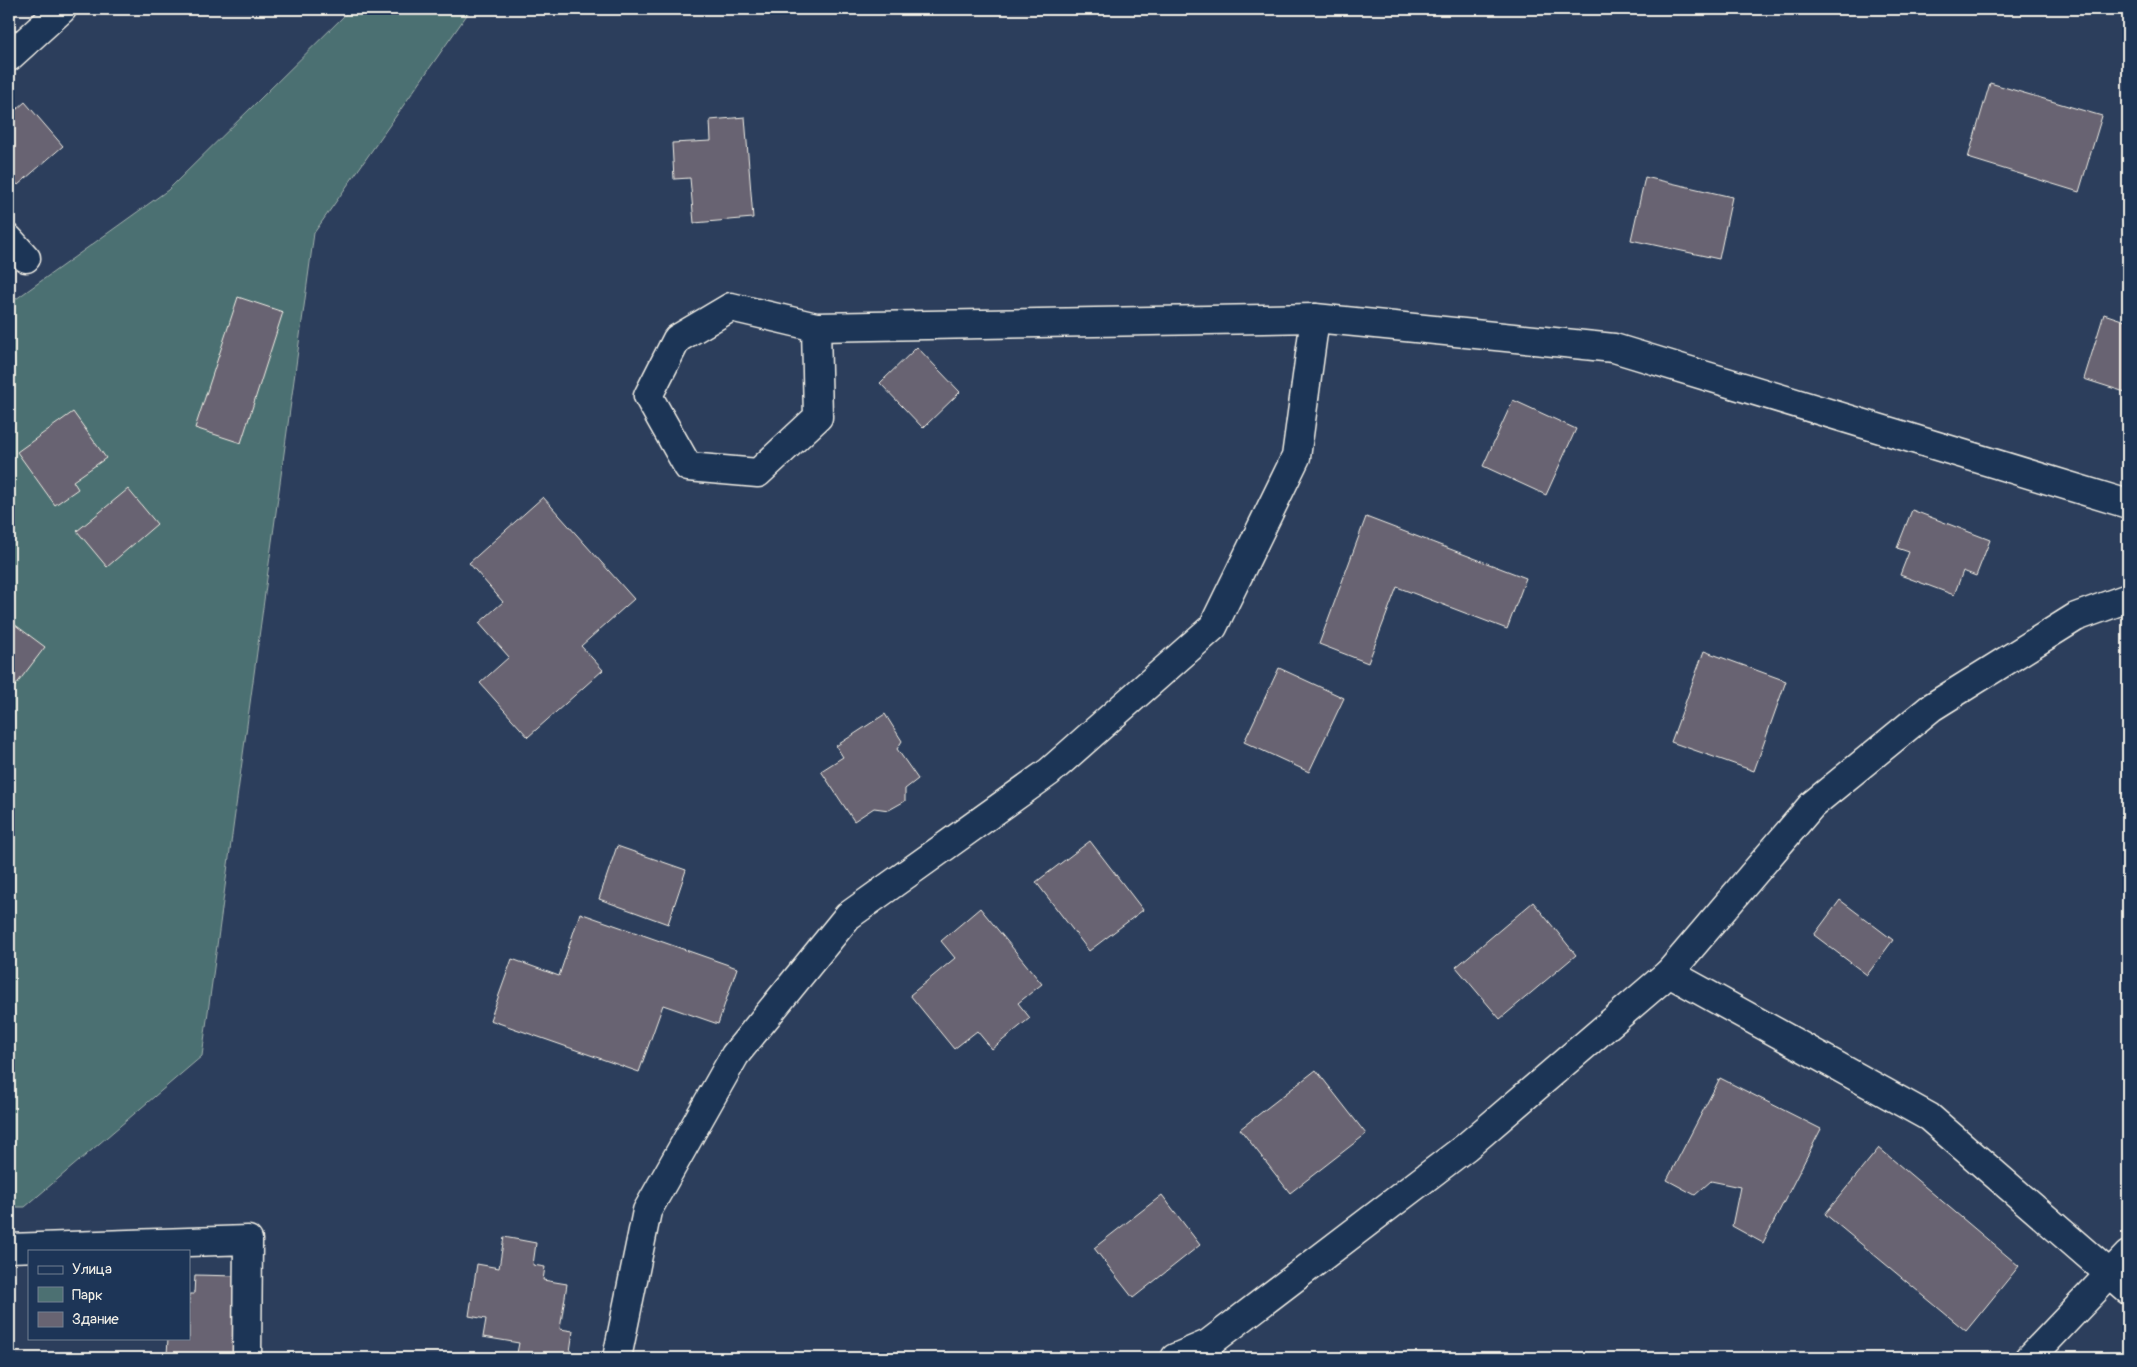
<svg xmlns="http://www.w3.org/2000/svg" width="2137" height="1367" font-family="Pangolin,sans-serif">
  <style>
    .green { fill: #4c7072; stroke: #a0b0ad }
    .building { fill: #686472; stroke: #f4f1e8 }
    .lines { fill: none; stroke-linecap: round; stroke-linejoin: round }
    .minor-casing { stroke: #f4f1e8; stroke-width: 31 }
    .minor { stroke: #1d3557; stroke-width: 28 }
  </style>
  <rect width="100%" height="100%" fill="#2c3e5c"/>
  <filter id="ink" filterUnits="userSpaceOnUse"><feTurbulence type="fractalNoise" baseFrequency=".02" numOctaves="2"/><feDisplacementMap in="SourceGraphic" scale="10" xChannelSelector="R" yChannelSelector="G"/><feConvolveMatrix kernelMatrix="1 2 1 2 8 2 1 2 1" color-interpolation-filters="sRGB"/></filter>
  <g filter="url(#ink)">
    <!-- green -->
    <path class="green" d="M351,9H471L314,233L202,1056L25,1207H9V304L168,190Z"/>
    <!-- building -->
    <g class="building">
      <path d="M1990,83L2102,116L2079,192L1968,158Z"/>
      <path d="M25,102L63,146L18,185L9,175V116Z"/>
      <path d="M745,117L753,218L694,223L690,178L674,179L672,143L711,141L710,120Z"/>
      <path d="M1645,177L1732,197L1719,259L1631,240Z"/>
      <path d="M238,297L283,312L241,443L195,428Z"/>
      <path d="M2104,314L2128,322V393L2084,379Z"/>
      <path d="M917,347L960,392L923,428L880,383Z"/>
      <path d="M1513,400L1576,429L1546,495L1483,466Z"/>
      <path d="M73,412L106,458L73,481L78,489L55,505L17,452Z"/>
      <path d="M128,489L157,524L107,567L77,531Z"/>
      <path d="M543,497L634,599L581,646L603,670L528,737L480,683L509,657L479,623L503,602L469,563Z"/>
      <path d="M1912,510L1990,540L1976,576L1963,571L1954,595L1900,575L1909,552L1897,548Z"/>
      <path d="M1366,517L1526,578L1507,629L1397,587L1368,663L1319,644Z"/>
      <path d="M14,624L45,647L9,694V631Z"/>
      <path d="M1704,651L1786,681L1754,771L1671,742Z"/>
      <path d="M1279,668L1344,698L1309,772L1244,742Z"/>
      <path d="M885,714L902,741L897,749L918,779L905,789V801L889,810L874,808L854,821L821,771L843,757L836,746Z"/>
      <path d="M1090,841L1143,910L1089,951L1036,882Z"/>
      <path d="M617,846L686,870L668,924L599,899Z"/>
      <path d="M1840,900L1893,940L1867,975L1814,935Z"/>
      <path d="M1533,902L1576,955L1500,1019L1456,967Z"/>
      <path d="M980,908L1042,984L1018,1003L1030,1018L992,1049L977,1031L954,1049L910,995L955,958L941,941Z"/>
      <path d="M580,913L737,968L718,1024L663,1005L639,1072L490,1020L512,959L559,976Z"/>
      <path d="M1316,1070L1366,1134L1290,1193L1240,1129Z"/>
      <path d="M1720,1078L1821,1129L1763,1243L1732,1226L1740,1187L1711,1181L1695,1195L1667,1180Z"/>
      <path d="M1879,1148L2019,1266L1966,1331L1825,1214Z"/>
      <path d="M1162,1195L1200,1245L1133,1298L1094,1248Z"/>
      <path d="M504,1237L536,1243L533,1265L545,1267L543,1280L567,1284L560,1329L573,1331L569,1358H516L519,1343L483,1337L486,1319L469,1316L477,1264L499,1268Z"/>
      <path d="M195,1275L237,1276L236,1357L167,1355L168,1338H189V1294H194Z"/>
    </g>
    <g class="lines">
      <!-- minor casing -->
      <g class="minor-casing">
        <g id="minor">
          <path d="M9,57L62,9"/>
          <path d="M9,239L26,258"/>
          <path d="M816,327L818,417L758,473L688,467L648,396L677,339L731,307L816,327L1315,318L1614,348L2128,504"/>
          <path d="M1669,973L1929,1117L2128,1290"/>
          <path d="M9,1248L248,1240L247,1358"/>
          <path d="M617,1358L647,1211L735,1055L848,916L1049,772L1213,627L1296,457L1315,318"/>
          <path d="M1175,1358L1208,1344L1466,1147L1669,973L1812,805L1932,707L2076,617L2128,598"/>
          <path d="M2030,1358L2128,1255"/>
        </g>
      </g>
      <!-- minor -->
      <use href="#minor" class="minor"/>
    </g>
  </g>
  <!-- margin -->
  <rect width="2137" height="1367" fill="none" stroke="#1d3557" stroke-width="30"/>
  <rect x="15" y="15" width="2107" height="1337" fill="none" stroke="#f4f1e8" stroke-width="2" filter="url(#ink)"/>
  <!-- legend -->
  <rect x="28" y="1250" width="162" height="90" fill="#1d3557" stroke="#738091"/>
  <rect x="38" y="1266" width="25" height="8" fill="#1d3557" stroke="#738091"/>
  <text x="72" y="1274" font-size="15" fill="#f4f1e8">Улица</text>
  <rect x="38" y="1287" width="25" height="15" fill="#4c7072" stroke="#738091"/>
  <text x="72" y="1300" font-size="15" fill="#f4f1e8">Парк</text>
  <rect x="38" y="1312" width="25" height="15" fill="#686472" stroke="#738091"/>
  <text x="72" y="1324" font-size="15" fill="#f4f1e8">Здание</text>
</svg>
